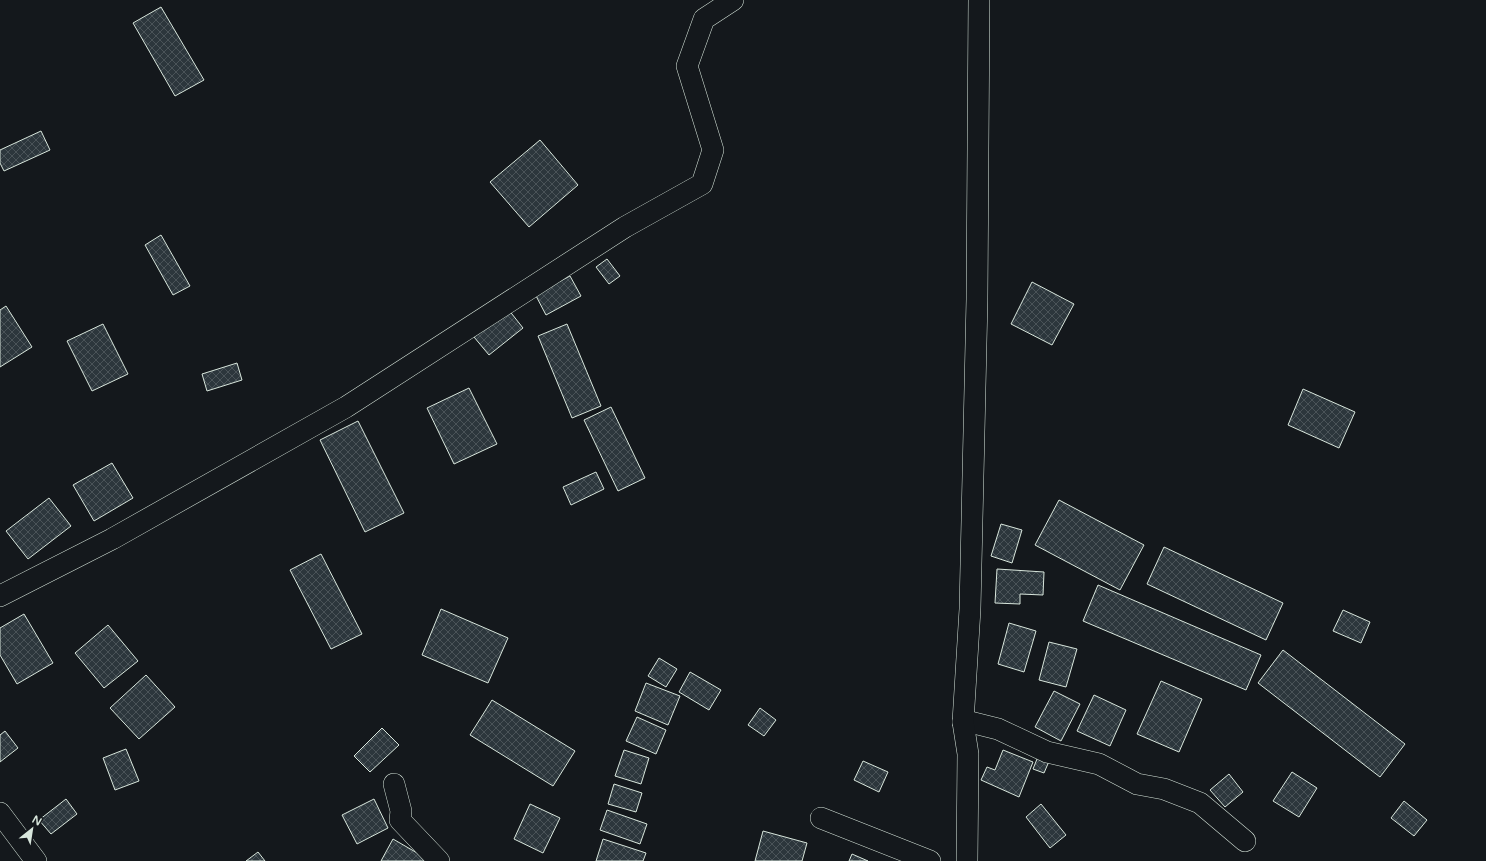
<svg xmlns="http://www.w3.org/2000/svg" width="1486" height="861" font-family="'Varela Round',sans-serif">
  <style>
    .building { fill: url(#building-cross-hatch); stroke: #d8e6dc }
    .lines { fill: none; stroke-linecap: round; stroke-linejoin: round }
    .minor-casing { stroke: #d8e6dc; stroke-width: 22 }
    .minor { stroke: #14181c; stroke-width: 21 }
  </style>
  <defs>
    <pattern id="building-cross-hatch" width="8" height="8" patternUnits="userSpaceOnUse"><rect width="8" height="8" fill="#2c363c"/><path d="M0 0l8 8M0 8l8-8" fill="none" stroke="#4a5358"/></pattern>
  </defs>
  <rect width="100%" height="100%" fill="#14181c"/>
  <!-- building -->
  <g class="building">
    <path d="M161,7L204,80L175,96L133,23Z"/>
    <path d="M41,131L50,150L4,171L0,163V150Z"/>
    <path d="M540,140L578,185L529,227L490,182Z"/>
    <path d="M161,235L190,286L173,295L145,245Z"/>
    <path d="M607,259L620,276L609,284L596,267Z"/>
    <path d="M570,276L581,296L546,315L535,294Z"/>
    <path d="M1032,282L1074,304L1052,345L1011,324Z"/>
    <path d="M6,306L32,347L0,367V310Z"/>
    <path d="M508,309L523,328L489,355L474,337Z"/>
    <path d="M103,324L128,374L92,391L67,341Z"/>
    <path d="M567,324L601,406L572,418L538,336Z"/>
    <path d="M237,363L242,380L207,391L202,374Z"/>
    <path d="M469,388L497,444L454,464L427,408Z"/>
    <path d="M1303,389L1355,412L1339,448L1288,425Z"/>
    <path d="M611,407L645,478L618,491L584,420Z"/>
    <path d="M358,421L404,513L365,532L320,440Z"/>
    <path d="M112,463L133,498L94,521L73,485Z"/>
    <path d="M596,472L604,489L571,505L563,487Z"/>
    <path d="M49,498L71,526L28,559L6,531Z"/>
    <path d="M1059,500L1144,545L1120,590L1035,545Z"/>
    <path d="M1001,524L1022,530L1012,563L991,556Z"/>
    <path d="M1164,547L1283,603L1266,640L1147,584Z"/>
    <path d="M321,554L362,634L331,649L290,570Z"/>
    <path d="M997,569L1044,572L1043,595L1020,594V604L995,603Z"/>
    <path d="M1098,585L1261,655L1246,690L1083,621Z"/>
    <path d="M441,609L508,638L488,683L422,655Z"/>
    <path d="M1343,610L1370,622L1361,643L1333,631Z"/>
    <path d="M24,614L53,663L17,684L0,655V628Z"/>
    <path d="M1009,623L1036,631L1024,672L998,664Z"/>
    <path d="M108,625L138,661L104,688L75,653Z"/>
    <path d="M1049,642L1077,649L1066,687L1039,680Z"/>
    <path d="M1283,650L1405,744L1380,777L1258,683Z"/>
    <path d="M659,658L677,669L666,687L648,676Z"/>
    <path d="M690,672L721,690L709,710L679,692Z"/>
    <path d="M146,675L175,707L139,739L110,708Z"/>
    <path d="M1161,681L1202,699L1179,752L1137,734Z"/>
    <path d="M646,683L680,696L668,725L635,711Z"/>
    <path d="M1054,691L1080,704L1061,741L1035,727Z"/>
    <path d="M1094,695L1126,710L1110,746L1077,731Z"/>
    <path d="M492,700L575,751L553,786L470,735Z"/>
    <path d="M760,708L776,720L764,736L748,725Z"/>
    <path d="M637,717L666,730L656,754L626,741Z"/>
    <path d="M382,728L399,745L370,772L354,756Z"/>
    <path d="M5,731L18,748L0,762V735Z"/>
    <path d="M126,749L139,781L115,790L103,758Z"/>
    <path d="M624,750L649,758L641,784L615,776Z"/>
    <path d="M1003,750L1033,762L1019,797L981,780L987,767L995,770Z"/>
    <path d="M1039,754L1050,759L1044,773L1033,769Z"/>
    <path d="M863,761L888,772L879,792L854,780Z"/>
    <path d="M1292,772L1317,788L1299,817L1273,801Z"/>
    <path d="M1229,774L1243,792L1225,807L1210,790Z"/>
    <path d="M614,784L642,793L636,812L608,804Z"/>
    <path d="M66,799L77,814L51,834L39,820Z"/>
    <path d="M374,799L388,828L357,844L342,815Z"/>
    <path d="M1404,801L1427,820L1414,836L1391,818Z"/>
    <path d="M530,804L560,818L543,853L514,839Z"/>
    <path d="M1041,804L1066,835L1050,848L1026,817Z"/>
    <path d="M607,810L647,824L640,844L600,830Z"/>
    <path d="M763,831L807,843L802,861H755Z"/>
    <path d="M393,839L431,861H381Z"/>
    <path d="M603,839L646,853L643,861H596Z"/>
    <path d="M258,852L265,861H246Z"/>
    <path d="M852,854L868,861H849Z"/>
  </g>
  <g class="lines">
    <!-- minor casing -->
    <g class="minor-casing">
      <g id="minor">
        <path d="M0,596L112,539L346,407L625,227L702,184L713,150L687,66L704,19L733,0"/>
        <path d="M963,722L966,721L998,729L1047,752L1099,764L1137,784L1164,789L1200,803L1245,841"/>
        <path d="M394,784L401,811L400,820L439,861"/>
        <path d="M0,813L36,861"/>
        <path d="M821,818L930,861"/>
        <path d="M967,861L968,754L963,722L970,609L977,299L979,0"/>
      </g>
    </g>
    <!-- minor -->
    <use href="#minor" class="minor"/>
  </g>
  <!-- north arrow -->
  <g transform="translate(32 829) rotate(30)" stroke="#14181c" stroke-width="3" paint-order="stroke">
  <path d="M0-3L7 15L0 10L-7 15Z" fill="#d8e6dc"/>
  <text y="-6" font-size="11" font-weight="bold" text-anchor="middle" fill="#d8e6dc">N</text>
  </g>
</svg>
